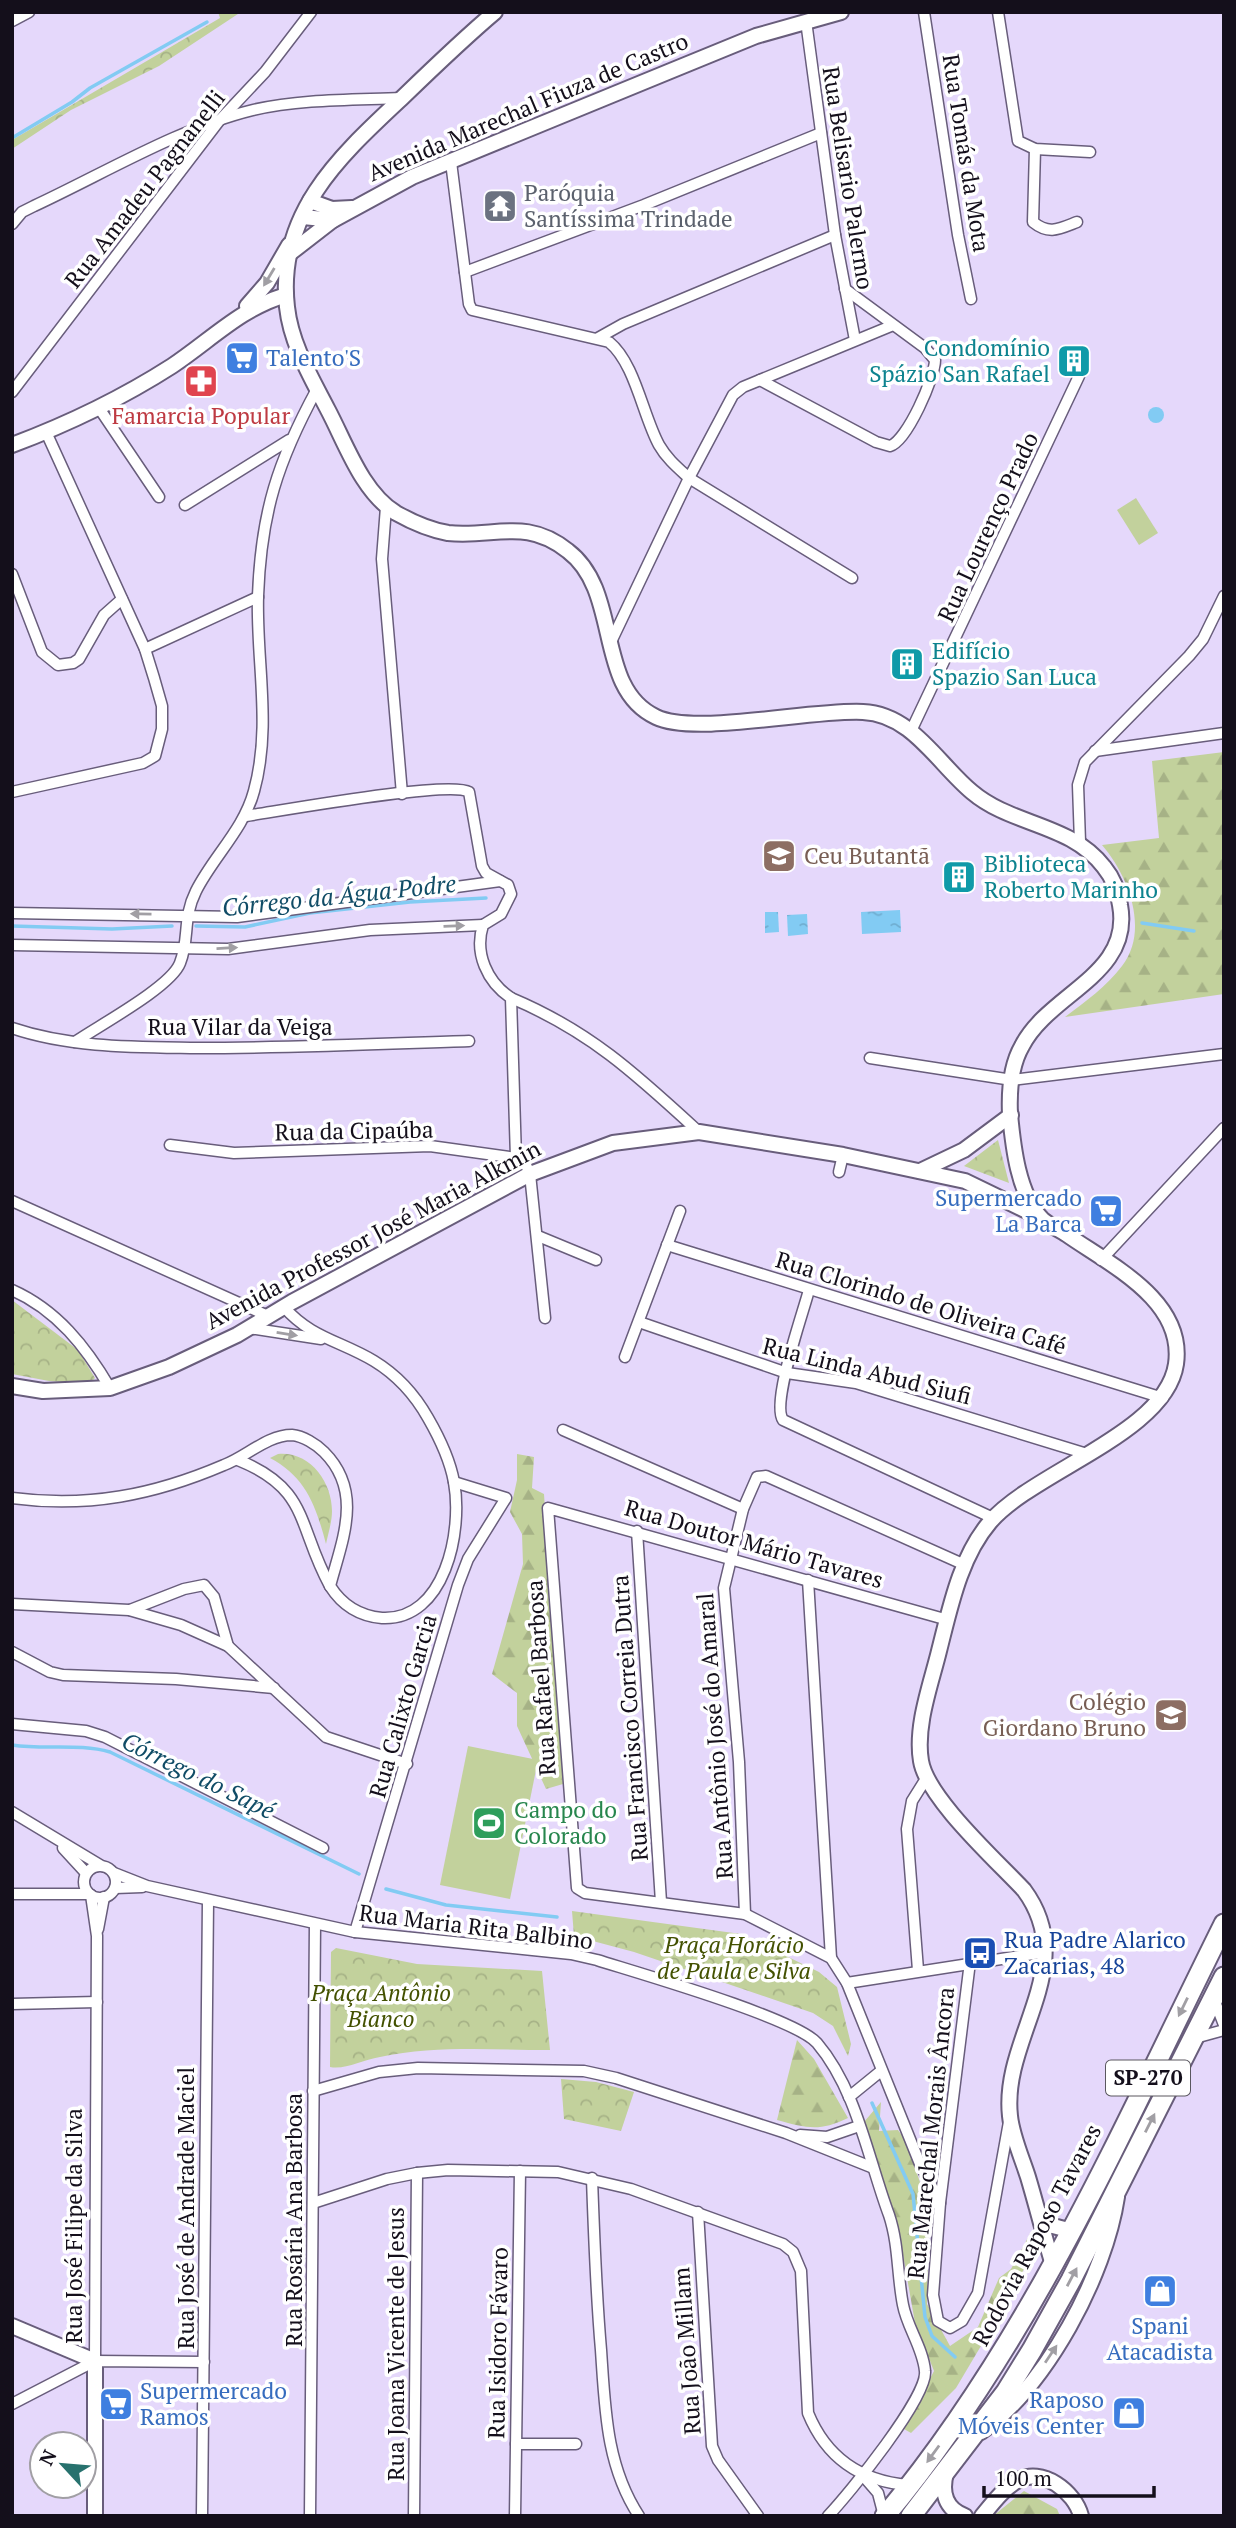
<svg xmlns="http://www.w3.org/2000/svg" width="1236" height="2528" font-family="'PT Serif',serif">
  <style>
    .grass { fill: #c2d19c }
    .forest { fill: url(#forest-firs) }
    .park { fill: url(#park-crowns) }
    .water { fill: url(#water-ripples) }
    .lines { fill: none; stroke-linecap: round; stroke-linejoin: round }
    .stream { stroke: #82cbf3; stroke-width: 3.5 }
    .street-casing { stroke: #685d7b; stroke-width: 13 }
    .secondary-casing { stroke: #685d7b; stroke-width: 18 }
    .highway-casing { stroke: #685d7b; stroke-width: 23 }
    .street { stroke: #fff; stroke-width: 10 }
    .secondary { stroke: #fff; stroke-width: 14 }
    .highway { stroke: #fff; stroke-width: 19 }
    .oneway { fill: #a19fa4 }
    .labels { text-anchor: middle; stroke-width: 7; stroke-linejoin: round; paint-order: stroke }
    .shield { fill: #fff; stroke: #5a575f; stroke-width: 2 }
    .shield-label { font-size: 21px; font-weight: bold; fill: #140f1b }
    .street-label { font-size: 23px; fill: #140f1b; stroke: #fff }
    .worship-label { font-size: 23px; fill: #5b616d; stroke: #fff; text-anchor: start }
    .culture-label { font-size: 23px; fill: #0d838f; stroke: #fff; text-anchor: start }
    .shop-label { font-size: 23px; fill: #366cbe; stroke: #fff; text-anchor: start }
    .health-label { font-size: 23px; fill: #be3a42; stroke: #fff }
    .education-label { font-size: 23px; fill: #785e54; stroke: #fff; text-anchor: start }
    .leisure-label { font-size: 23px; fill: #27864d; stroke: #fff; text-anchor: start }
    .transit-label { font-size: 23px; fill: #164399; stroke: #fff; text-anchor: start }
    .park-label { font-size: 23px; font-style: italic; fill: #435101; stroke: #fff }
    .water-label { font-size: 24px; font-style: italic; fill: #104c66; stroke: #fff }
  </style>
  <defs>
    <pattern id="forest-firs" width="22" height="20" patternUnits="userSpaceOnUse" patternTransform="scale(1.75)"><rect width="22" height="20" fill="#c2d19c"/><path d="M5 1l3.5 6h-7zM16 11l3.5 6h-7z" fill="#a6b286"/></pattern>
    <pattern id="park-crowns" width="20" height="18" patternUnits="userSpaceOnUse" patternTransform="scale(1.75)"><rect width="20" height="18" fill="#c2d19c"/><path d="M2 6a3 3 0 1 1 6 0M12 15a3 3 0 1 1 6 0" fill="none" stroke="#a6b286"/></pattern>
    <pattern id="water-ripples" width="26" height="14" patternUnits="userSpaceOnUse" patternTransform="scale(1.75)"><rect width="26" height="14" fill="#82cbf3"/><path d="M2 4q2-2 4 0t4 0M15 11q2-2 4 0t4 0" fill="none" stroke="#6fadd0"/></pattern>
  </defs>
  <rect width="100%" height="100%" fill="#e5d8fb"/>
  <!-- grass -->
  <g class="grass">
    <path d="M1136,498L1158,533L1139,545L1117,510Z"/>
    <path d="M468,1746L538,1760L510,1899L440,1885Z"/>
  </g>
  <!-- forest -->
  <g class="forest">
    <path d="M1224,752V994L1065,1017C1085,1002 1107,986 1122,966C1150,930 1128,875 1102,845L1159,838L1152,761Z"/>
    <path d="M517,1454L534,1457L532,1488L544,1494L563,1784L546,1789L517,1726V1693L492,1674L523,1564L522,1534L510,1512L517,1480Z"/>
    <path d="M797,2040L814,2059L848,2118C819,2132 807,2128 777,2120Z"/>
    <path d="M881,2102L879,2131L898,2130L906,2141L922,2188L929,2228L927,2304L950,2346L978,2327L999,2278L1011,2269L1030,2234V2257L1013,2292L956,2388L911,2433L904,2429L934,2371L915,2323L902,2249L864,2122Z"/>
    <path d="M1024,2491L1057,2509L1060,2516H993Z"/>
  </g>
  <!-- park -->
  <g class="park">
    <path d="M218,12H241L159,66L71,110L12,149V140L220,18Z"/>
    <path d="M998,1140L1009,1183L964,1166Z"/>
    <path d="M12,1300L78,1350L95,1378L89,1384L49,1381L12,1374Z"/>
    <path d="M278,1454C310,1451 332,1482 332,1511C332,1522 328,1534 326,1544C316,1506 306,1477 270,1458Z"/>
    <path d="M572,1911L741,1934L819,1972L837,1987L851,2044L848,2056L833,2026L813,2013L634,1952L574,1936Z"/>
    <path d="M336,1948L417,1964L542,1971L550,2050C494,2050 436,2045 380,2057C362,2060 345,2070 330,2067L331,1952Z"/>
    <path d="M561,2079L596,2082L634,2092L621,2131L564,2119Z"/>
  </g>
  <!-- water -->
  <g class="water">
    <circle cx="1156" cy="415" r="8"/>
    <path d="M900,910L901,932L862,934L861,912Z"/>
    <path d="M765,912H778L779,932L765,933Z"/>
    <path d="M807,914L808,934L788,936L787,915Z"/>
  </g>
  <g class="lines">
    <!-- stream -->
    <g class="stream">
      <path d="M12,138L72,102L90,88L207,22"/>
      <path d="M1142,923L1194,931"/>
      <path d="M12,926L112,929L172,926"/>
      <path d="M196,926L245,927L310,913L410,902L486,898"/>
      <path d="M12,1745C45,1750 79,1743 110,1752L359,1874"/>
      <path d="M386,1889L446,1905L557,1917"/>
      <path d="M872,2103L913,2194L925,2317L932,2336L955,2357"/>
    </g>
    <!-- street casing -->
    <g class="street-casing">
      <g id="street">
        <path d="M924,12L958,235L971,299"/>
        <path d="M998,12L1018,141L1035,149L1090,152"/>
        <path d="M12,21L29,12"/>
        <path d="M806,21L835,235L855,340"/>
        <path d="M1035,149L1033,222C1049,235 1059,229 1077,222"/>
        <path d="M451,162L469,304L472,310L609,342C635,363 643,416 659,445C667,459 678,468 689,478L852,578"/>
        <path d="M12,224L22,212L34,206C103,174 179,128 253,110C300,99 352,100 401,98"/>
        <path d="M465,272L644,205L821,133"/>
        <path d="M598,338L623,324L835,235"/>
        <path d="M760,380L876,442L890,446C907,441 935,377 935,360L925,348L845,289"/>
        <path d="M12,392L219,121L265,72L311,12"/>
        <path d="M99,408L159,497"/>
        <path d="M185,505L289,440"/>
        <path d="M386,507L382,559L402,794"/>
        <path d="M12,574L42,652L58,665L73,663L79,659L104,615L122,599"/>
        <path d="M610,644L689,478L733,395L743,387L891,326"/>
        <path d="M145,649L258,597"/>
        <path d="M911,731L1079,376"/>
        <path d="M1095,751L1224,733"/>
        <path d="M12,792L143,763L155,756L162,729V706L154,678L145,649L46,432"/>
        <path d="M246,816C280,811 450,780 469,792L482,866L486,873L508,885L511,894L501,914L483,925C474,953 487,982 511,998L516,1158"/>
        <path d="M1080,842L1078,785L1085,762L1189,656L1203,639L1224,596"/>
        <path d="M12,913L237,917L500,881"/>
        <path d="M12,945L228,949L370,930L483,925"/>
        <path d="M511,998C590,1031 637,1075 699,1132"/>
        <path d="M12,1028C71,1048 136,1047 197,1048C288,1048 379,1044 469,1041"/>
        <path d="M75,1042C98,1026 171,987 180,963C190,938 182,919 196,891C213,857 244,829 254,791C272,726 256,661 258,596C261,512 278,461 317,389"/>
        <path d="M870,1058L1012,1080L1224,1054"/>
        <path d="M170,1145L234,1153L430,1146L516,1158L526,1165L530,1174L545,1318"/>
        <path d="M839,1172L843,1155"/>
        <path d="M12,1201L268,1316"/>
        <path d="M538,1236L596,1260"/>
        <path d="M667,1245L1163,1398"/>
        <path d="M1101,1260L1224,1128"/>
        <path d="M12,1290C57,1310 86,1347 110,1388"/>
        <path d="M809,1290C803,1313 771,1403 783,1420L993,1518"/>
        <path d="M639,1322L787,1373L856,1383L1087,1454"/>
        <path d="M249,1328L321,1339"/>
        <path d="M625,1357L680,1211"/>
        <path d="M563,1430L743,1509"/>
        <path d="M238,1460C310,1489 297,1526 330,1586"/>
        <path d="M12,1498C88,1508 154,1495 224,1465C246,1457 267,1435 292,1435C303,1436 316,1444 324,1452C364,1492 342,1540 330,1586C342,1605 359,1616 382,1618C445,1621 463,1531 454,1482C450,1460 439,1437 428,1418C415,1395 397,1375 374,1361C341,1341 311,1338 284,1307"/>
        <path d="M637,1531L661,1902"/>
        <path d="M808,1580L831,1958"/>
        <path d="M12,1604L129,1610L181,1625L228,1646L326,1737L407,1764"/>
        <path d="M130,1610L184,1589L204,1585L214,1597L228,1646"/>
        <path d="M12,1652L50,1672L63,1675L176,1679L274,1688"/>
        <path d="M12,1724L86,1731L105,1737L323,1848"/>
        <path d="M12,1812L100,1865"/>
        <path d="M63,1848L86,1873"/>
        <circle cx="100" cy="1882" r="16"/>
        <path d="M114,1873L147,1886L355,1932L571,1954L597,1960C638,1973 795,2018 817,2043C857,2090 868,2159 889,2215C899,2245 897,2275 903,2305C907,2327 923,2348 925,2371C928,2397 849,2494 828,2516"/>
        <path d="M115,1888L142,1887"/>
        <path d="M12,1894H89"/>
        <path d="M91,1895L97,1936L95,2361"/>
        <path d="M745,1914L739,1762L724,1588L743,1509L757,1477L766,1476L965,1565"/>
        <path d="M98,1929L104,1897"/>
        <path d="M355,1932L458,1585L468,1559L506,1498L454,1482"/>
        <path d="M970,1962L940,2203L933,2295L938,2321L950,2328L962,2321L978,2293L1009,2122"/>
        <path d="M918,1970L907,1829L912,1801L927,1777"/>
        <path d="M847,1983L1046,1952"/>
        <path d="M1214,1999L1224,2025"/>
        <path d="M12,2004L97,2002"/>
        <path d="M1195,2038L1224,2030"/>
        <path d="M313,2091L379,2072L418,2068L584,2071L616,2078L786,2133L871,2167"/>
        <path d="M849,2097L881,2071"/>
        <path d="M800,2135L827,2137L859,2126"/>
        <path d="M592,2178C594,2236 596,2293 601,2350C605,2408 606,2466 639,2516"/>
        <path d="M313,2203L387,2179L417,2173L448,2170L558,2172L631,2189L783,2244L793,2252L801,2271L808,2413C826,2457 860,2481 908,2485"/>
        <path d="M940,2203L920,2164L847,1983L831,1958L745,1914L585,1893L577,1888L548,1508L948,1620"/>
        <path d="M698,2212L712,2446L718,2460L758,2516"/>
        <path d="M12,2404L95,2361L204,2362"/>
        <path d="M516,2444H576"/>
        <path d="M865,2478L878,2493L884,2516"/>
        <path d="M202,2516L208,1901"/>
        <path d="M310,2516L315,1924"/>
        <path d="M414,2516L417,2173"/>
        <path d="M515,2516L520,2171"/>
      </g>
    </g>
    <!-- secondary casing -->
    <g class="secondary-casing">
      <g id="secondary">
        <path d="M495,12C463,39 433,68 403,97C341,155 276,213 287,307C291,344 311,377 328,410C346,444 362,492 396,513C412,522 430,530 448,533C494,538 526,517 568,551C622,592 594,688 656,717C695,736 813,709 863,712C912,714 938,764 972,792C1012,826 1070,823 1104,867C1113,878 1118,890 1120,905C1133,975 1049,993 1022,1046C1011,1065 1009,1092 1010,1114C1013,1146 1018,1194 1042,1219C1049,1225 1058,1229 1066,1234C1110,1265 1185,1300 1176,1364C1166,1433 1034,1471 990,1522C960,1557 950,1608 939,1651C931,1684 915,1726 921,1761C927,1798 997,1861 1024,1890C1081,1967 1001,2037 1010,2116C1012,2136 1022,2158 1028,2177C1037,2207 1044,2236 1053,2265"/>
        <path d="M310,201L332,209L352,208"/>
        <path d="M303,217L333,220L412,177L668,72L756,36L841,12"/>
        <path d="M289,254L333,220"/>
        <path d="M247,306L267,283L289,245"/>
        <path d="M12,445C68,424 122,398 172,366C211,340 241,308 286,295"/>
        <path d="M920,1171L964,1150L1011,1115"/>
        <path d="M12,1386L43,1391L110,1388L169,1367L237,1335L292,1302L530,1174L613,1143L699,1132L843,1155L965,1181L1041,1218"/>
        <path d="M1041,2218L1053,2226L1072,2231"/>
        <path d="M12,2326L95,2361V2516"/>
        <path d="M981,2432C1047,2385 1105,2276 1117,2197"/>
        <path d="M946,2473C941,2492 945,2509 965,2516"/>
        <path d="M982,2516C992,2504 1003,2489 1017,2481C1042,2466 1075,2492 1081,2516"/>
      </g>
    </g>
    <!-- highway casing -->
    <g class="highway-casing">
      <g id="highway">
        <path d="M885,2516C1032,2340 1123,2127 1224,1924"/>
        <path d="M911,2516L1006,2392L1032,2350L1071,2280L1224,1977"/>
      </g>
    </g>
    <!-- street -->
    <use href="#street" class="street"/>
    <!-- secondary -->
    <use href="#secondary" class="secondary"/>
    <!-- highway -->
    <use href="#highway" class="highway"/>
  </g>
  <!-- one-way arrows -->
  <defs><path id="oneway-solid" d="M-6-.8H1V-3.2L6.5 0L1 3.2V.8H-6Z" transform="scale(1.75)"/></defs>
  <g class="oneway">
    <use href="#oneway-solid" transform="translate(269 277) rotate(121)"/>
    <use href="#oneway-solid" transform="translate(141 914) rotate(-179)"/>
    <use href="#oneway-solid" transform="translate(454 926) rotate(-2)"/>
    <use href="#oneway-solid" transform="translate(227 948) rotate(-3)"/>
    <use href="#oneway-solid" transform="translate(287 1334) rotate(9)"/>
    <use href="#oneway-solid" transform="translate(1183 2007) rotate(116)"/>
    <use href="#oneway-solid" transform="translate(1150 2123) rotate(-63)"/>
    <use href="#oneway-solid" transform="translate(1072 2277) rotate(-62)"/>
    <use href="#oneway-solid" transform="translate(1051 2354) rotate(-56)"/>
    <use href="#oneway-solid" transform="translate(933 2454) rotate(126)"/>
  </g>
  <!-- icons -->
  <defs>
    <g id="temple-square" transform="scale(1.75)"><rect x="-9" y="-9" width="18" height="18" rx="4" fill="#6b7280" stroke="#fff"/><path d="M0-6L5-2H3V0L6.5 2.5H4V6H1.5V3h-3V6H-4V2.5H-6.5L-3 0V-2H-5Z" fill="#fff"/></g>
    <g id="supermarket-square" transform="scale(1.75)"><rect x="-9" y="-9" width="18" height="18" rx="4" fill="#3f7fe0" stroke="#fff"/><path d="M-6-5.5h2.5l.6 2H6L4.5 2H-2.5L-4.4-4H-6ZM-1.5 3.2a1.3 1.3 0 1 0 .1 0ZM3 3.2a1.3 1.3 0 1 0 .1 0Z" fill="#fff"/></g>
    <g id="building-square" transform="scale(1.75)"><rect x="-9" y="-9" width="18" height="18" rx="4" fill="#0f9aa8" stroke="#fff"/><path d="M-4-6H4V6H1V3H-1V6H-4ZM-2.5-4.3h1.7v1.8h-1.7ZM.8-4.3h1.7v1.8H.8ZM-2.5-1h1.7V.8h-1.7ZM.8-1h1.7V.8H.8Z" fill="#fff"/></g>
    <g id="pharmacy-square" transform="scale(1.75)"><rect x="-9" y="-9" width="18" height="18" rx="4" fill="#e0444e" stroke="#fff"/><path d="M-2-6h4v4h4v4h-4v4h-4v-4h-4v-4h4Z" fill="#fff"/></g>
    <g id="school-square" transform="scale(1.75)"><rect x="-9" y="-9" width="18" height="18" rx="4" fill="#8d6e63" stroke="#fff"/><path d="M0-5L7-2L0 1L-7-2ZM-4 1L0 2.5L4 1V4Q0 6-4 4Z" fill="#fff"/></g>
    <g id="stadium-square" transform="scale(1.75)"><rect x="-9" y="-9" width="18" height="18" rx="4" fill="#2e9e5b" stroke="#fff"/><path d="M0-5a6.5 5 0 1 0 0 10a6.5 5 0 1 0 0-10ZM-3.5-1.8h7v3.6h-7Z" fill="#fff"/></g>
    <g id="bus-square" transform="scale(1.75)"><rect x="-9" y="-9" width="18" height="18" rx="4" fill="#1a4fb4" stroke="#fff"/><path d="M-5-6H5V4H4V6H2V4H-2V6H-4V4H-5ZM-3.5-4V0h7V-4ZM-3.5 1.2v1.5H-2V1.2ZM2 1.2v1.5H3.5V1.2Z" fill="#fff"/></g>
    <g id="shop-square" transform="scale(1.75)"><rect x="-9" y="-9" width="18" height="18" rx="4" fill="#3f7fe0" stroke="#fff"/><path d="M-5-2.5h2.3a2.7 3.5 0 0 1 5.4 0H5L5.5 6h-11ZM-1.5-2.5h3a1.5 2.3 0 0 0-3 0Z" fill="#fff"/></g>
  </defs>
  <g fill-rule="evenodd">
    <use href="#temple-square" x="500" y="206"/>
    <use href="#supermarket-square" x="242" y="358"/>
    <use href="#building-square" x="1074" y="361"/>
    <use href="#pharmacy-square" x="201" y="381"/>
    <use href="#building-square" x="907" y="664"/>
    <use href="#school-square" x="779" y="856"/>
    <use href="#building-square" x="959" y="877"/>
    <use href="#supermarket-square" x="1106" y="1211"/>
    <use href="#school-square" x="1171" y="1715"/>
    <use href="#stadium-square" x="489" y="1823"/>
    <use href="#bus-square" x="980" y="1953"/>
    <use href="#shop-square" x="1160" y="2291"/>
    <use href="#supermarket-square" x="116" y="2404"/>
    <use href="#shop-square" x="1129" y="2413"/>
  </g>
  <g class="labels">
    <!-- shield labels -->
    <rect class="shield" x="1106" y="2060.5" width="84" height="35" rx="5"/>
    <g class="shield-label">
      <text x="1148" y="2085">SP-270</text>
    </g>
    <!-- street labels -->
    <g class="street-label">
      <text transform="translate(528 107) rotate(-23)" y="8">Avenida Marechal Fiuza de Castro</text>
      <text transform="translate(966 153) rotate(81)" y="8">Rua Tomás da Mota</text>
      <text transform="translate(848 178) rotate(81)" y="8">Rua Belisario Palermo</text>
      <text transform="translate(145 189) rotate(-52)" y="8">Rua Amadeu Pagnanelli</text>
      <text transform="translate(988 527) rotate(-65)" y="8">Rua Lourenço Prado</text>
      <text x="240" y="1035">Rua Vilar da Veiga</text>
      <text transform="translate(354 1131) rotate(-1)" y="8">Rua da Cipaúba</text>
      <text transform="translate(373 1235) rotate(-28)" y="8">Avenida Professor José Maria Alkmin</text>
      <text transform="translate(921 1303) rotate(17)" y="8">Rua Clorindo de Oliveira Café</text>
      <text transform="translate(867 1371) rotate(14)" y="8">Rua Linda Abud Siufi</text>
      <text transform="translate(754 1544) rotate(16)" y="8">Rua Doutor Mário Tavares</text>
      <text transform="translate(541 1678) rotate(-94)" y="8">Rua Rafael Barbosa</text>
      <text transform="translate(403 1706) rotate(-74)" y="8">Rua Calixto Garcia</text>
      <text transform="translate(630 1718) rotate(-94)" y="8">Rua Francisco Correia Dutra</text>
      <text transform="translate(715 1736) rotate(-94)" y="8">Rua Antônio José do Amaral</text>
      <text transform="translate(476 1927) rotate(7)" y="8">Rua Maria Rita Balbino</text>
      <text transform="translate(931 2133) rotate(-84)" y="8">Rua Marechal Morais Âncora</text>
      <text transform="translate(186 2208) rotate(-90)" y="8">Rua José de Andrade Maciel</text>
      <text transform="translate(294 2220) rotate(-90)" y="8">Rua Rosária Ana Barbosa</text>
      <text transform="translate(74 2226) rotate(-90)" y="8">Rua José Filipe da Silva</text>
      <text transform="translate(1037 2235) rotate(-62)" y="8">Rodovia Raposo Tavares</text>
      <text transform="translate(498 2343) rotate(-89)" y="8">Rua Isidoro Fávaro</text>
      <text transform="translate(396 2344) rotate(-90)" y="8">Rua Joana Vicente de Jesus</text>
      <text transform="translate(687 2351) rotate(-94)" y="8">Rua João Millam</text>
    </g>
    <!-- worship labels -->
    <g class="worship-label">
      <text x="524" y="201">Paróquia<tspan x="524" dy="26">Santíssima Trindade</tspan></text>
    </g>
    <!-- culture labels -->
    <g class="culture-label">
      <text x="1050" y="356" text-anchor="end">Condomínio<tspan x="1050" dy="26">Spázio San Rafael</tspan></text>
      <text x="932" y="659">Edifício<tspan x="932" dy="26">Spazio San Luca</tspan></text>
      <text x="984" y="872">Biblioteca<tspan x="984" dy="26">Roberto Marinho</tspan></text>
    </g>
    <!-- shop labels -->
    <g class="shop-label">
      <text x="266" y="366">Talento'S</text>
      <text x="1082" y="1206" text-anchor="end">Supermercado<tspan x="1082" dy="26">La Barca</tspan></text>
      <text x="1160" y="2334" text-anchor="middle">Spani<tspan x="1160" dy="26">Atacadista</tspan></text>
      <text x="140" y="2399">Supermercado<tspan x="140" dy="26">Ramos</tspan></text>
      <text x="1104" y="2408" text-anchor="end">Raposo<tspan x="1104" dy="26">Móveis Center</tspan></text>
    </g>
    <!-- health labels -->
    <g class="health-label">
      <text x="201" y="424">Famarcia Popular</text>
    </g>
    <!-- education labels -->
    <g class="education-label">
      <text x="804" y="864">Ceu Butantã</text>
      <text x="1146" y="1710" text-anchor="end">Colégio<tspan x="1146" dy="26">Giordano Bruno</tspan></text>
    </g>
    <!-- leisure labels -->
    <g class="leisure-label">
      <text x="514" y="1818">Campo do<tspan x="514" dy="26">Colorado</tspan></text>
    </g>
    <!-- transit labels -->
    <g class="transit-label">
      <text x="1004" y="1948">Rua Padre Alarico<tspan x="1004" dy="26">Zacarias, 48</tspan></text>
    </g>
    <!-- park labels -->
    <g class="park-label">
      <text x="734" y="1953">Praça Horácio<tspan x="734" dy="26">de Paula e Silva</tspan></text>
      <text x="381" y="2001">Praça Antônio<tspan x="381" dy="26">Bianco</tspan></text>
    </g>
    <!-- water labels -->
    <g class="water-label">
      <text transform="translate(339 896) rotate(-6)" y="8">Córrego da Água Podre</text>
      <text transform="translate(198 1776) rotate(26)" y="8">Córrego do Sapé</text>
    </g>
  </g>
  <!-- border -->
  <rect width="1236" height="2528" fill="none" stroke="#140f1b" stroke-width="28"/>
  <!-- north arrow -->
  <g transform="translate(63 2465) rotate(296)"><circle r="33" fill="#ffffff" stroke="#a19fa4" stroke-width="2"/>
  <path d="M0-5L12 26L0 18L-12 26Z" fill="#28726e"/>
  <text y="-10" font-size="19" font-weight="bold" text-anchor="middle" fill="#140f1b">N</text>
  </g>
  <!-- scale -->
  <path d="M984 2486v10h170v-10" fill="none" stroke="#140f1b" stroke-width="3.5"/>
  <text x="995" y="2486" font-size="21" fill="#140f1b" stroke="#ffffff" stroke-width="5" paint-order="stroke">100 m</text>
</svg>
